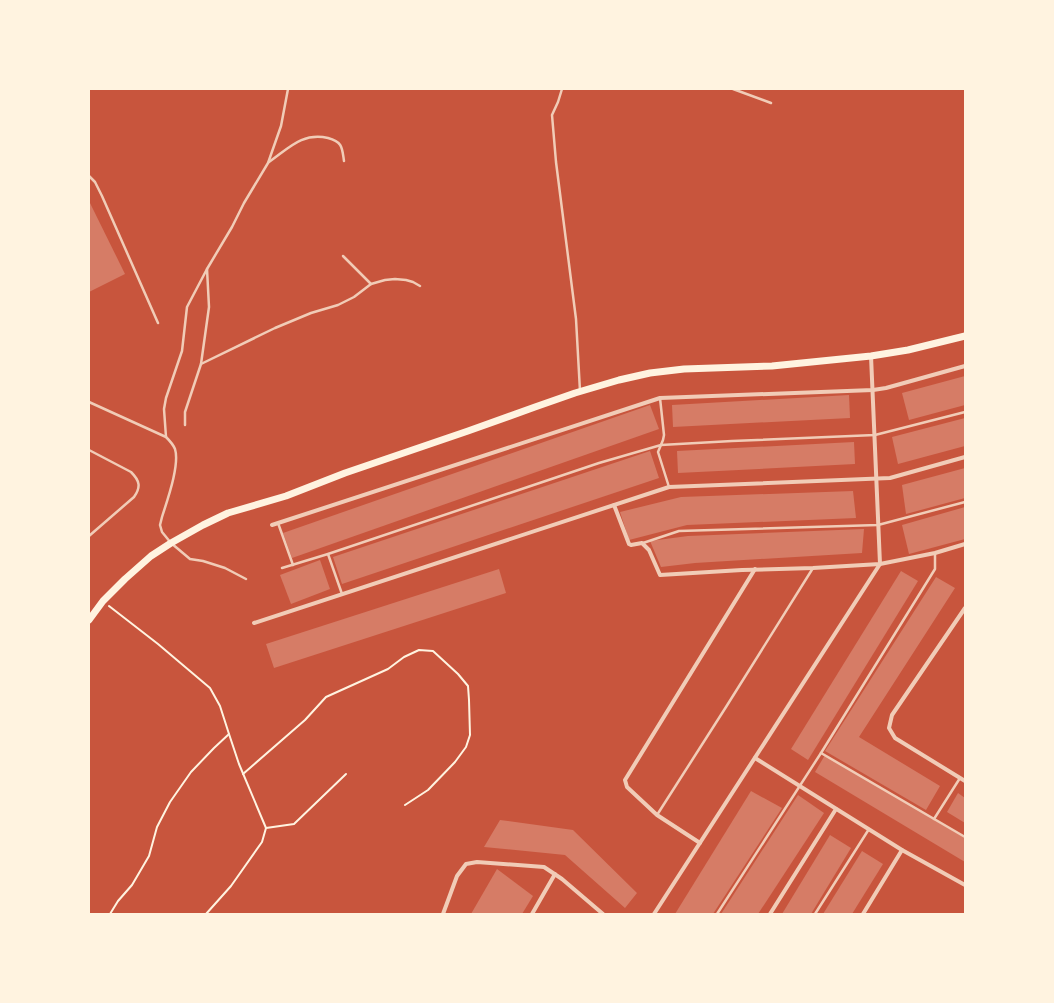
<svg xmlns="http://www.w3.org/2000/svg" width="1054" height="1003" font-family="'Archivo Narrow',sans-serif">
  <style>
    .building { fill: #d67c66 }
    .lines { fill: none; stroke-linecap: round; stroke-linejoin: round }
    .path { stroke: #fff3e0; stroke-width: 2 }
    .service { stroke: #f1ccb7; stroke-width: 2.5 }
    .minor { stroke: #f1ccb7; stroke-width: 4 }
    .secondary { stroke: #fff3e0; stroke-width: 7 }
  </style>
  <rect width="100%" height="100%" fill="#c8553d"/>
  <!-- building -->
  <g class="building">
    <path d="M89,201L125,274L89,292Z"/>
    <path d="M965,376V405L909,420L902,393Z"/>
    <path d="M849,395L850,418L673,427L672,405Z"/>
    <path d="M650,405L659,429L292,558L283,533Z"/>
    <path d="M965,418V446L898,464L892,437Z"/>
    <path d="M854,442L855,464L678,473L677,451Z"/>
    <path d="M650,451L659,478L342,584L333,557Z"/>
    <path d="M965,468V498L906,514L902,485Z"/>
    <path d="M853,491L856,518L687,525L629,540L620,512L681,497Z"/>
    <path d="M965,507V539L909,554L902,525Z"/>
    <path d="M864,529L862,553L695,563L661,567L650,541L688,536Z"/>
    <path d="M320,560L330,589L291,604L280,575Z"/>
    <path d="M499,569L506,593L274,668L266,644Z"/>
    <path d="M901,571L918,581L808,760L791,749Z"/>
    <path d="M936,577L955,588L859,737L940,786L926,810L825,751Z"/>
    <path d="M825,755L965,838V862L815,772Z"/>
    <path d="M751,791L782,808L713,914H675Z"/>
    <path d="M958,793L965,798V823L947,812Z"/>
    <path d="M798,795L824,813L758,914H721Z"/>
    <path d="M500,820L573,830L637,893L625,908L565,855L484,847Z"/>
    <path d="M830,835L851,848L811,914H782Z"/>
    <path d="M862,851L883,864L852,914H823Z"/>
    <path d="M497,869L533,896L522,914H471Z"/>
  </g>
  <g class="lines">
    <!-- path -->
    <g class="path">
      <path d="M109,606L158,644L210,688L220,706L229,734L239,764L266,828L262,842L231,886L206,914"/>
      <path d="M243,774L305,720L326,697L388,669L404,657L419,650L433,651L458,674L468,686L469,700L470,735L466,747L455,762L428,790L405,805"/>
      <path d="M266,828L294,824L346,774"/>
      <path d="M110,914L118,901L132,885L149,856L157,827L170,802L191,772L214,748L229,734"/>
    </g>
    <!-- service -->
    <g class="service">
      <path d="M562,89L558,102L552,115L556,162L576,319L580,391"/>
      <path d="M733,89L771,103"/>
      <path d="M269,162C288,149 302,132 328,138C343,142 342,148 344,161"/>
      <path d="M89,176L95,182L102,196L158,323"/>
      <path d="M343,256L371,284"/>
      <path d="M201,364L275,328L311,313L338,305L354,297L371,284L385,280L395,279L406,280L413,282L420,286"/>
      <path d="M660,398L664,435L663,440L658,452L669,487"/>
      <path d="M89,402L166,437C170,441 173,444 175,449C180,465 167,501 162,517L160,525L162,532L171,543L190,559L203,561L225,568L246,579"/>
      <path d="M185,425V412L201,364L209,307L207,269"/>
      <path d="M166,437L164,409L166,398L182,351L187,307L207,269L232,227L244,203L268,163L281,126L288,89"/>
      <path d="M89,450L131,472C140,481 141,487 134,497L89,536"/>
      <path d="M278,523L293,565"/>
      <path d="M643,543L679,531L878,525L965,502"/>
      <path d="M935,553V569L821,753L965,837"/>
      <path d="M328,554L342,594"/>
      <path d="M282,568L328,554L599,463L661,445L732,441L875,435L965,412"/>
      <path d="M657,815L726,707L813,568"/>
      <path d="M934,819L960,778"/>
      <path d="M717,914L821,753"/>
      <path d="M815,914L869,829"/>
    </g>
    <!-- minor -->
    <g class="minor">
      <path d="M614,505L629,544L631,545L642,543L649,550L660,575L742,570L813,568L880,564L935,553L965,544"/>
      <path d="M272,525L660,398L873,390L886,388L965,366"/>
      <path d="M965,608L892,715L889,728L895,738L965,781"/>
      <path d="M254,623L669,487L890,478L965,457"/>
      <path d="M755,758L902,850L965,885"/>
      <path d="M700,843L657,815L627,787L625,780L755,569"/>
      <path d="M443,914L457,876L466,864L477,862L544,867L562,879L603,914"/>
      <path d="M532,914L555,874"/>
      <path d="M654,914L880,564L871,356"/>
      <path d="M770,914L836,809"/>
      <path d="M863,914L902,850"/>
    </g>
    <!-- secondary -->
    <path class="secondary" d="M89,620L103,601L125,579L151,556L171,543L203,525L228,513L286,496L345,473L468,431L535,407L575,393L619,380L650,373L684,369L772,366L871,356L908,350L965,336"/>
  </g>
  <!-- border -->
  <rect width="1054" height="1003" fill="none" stroke="#fff3e0" stroke-width="180"/>
</svg>
